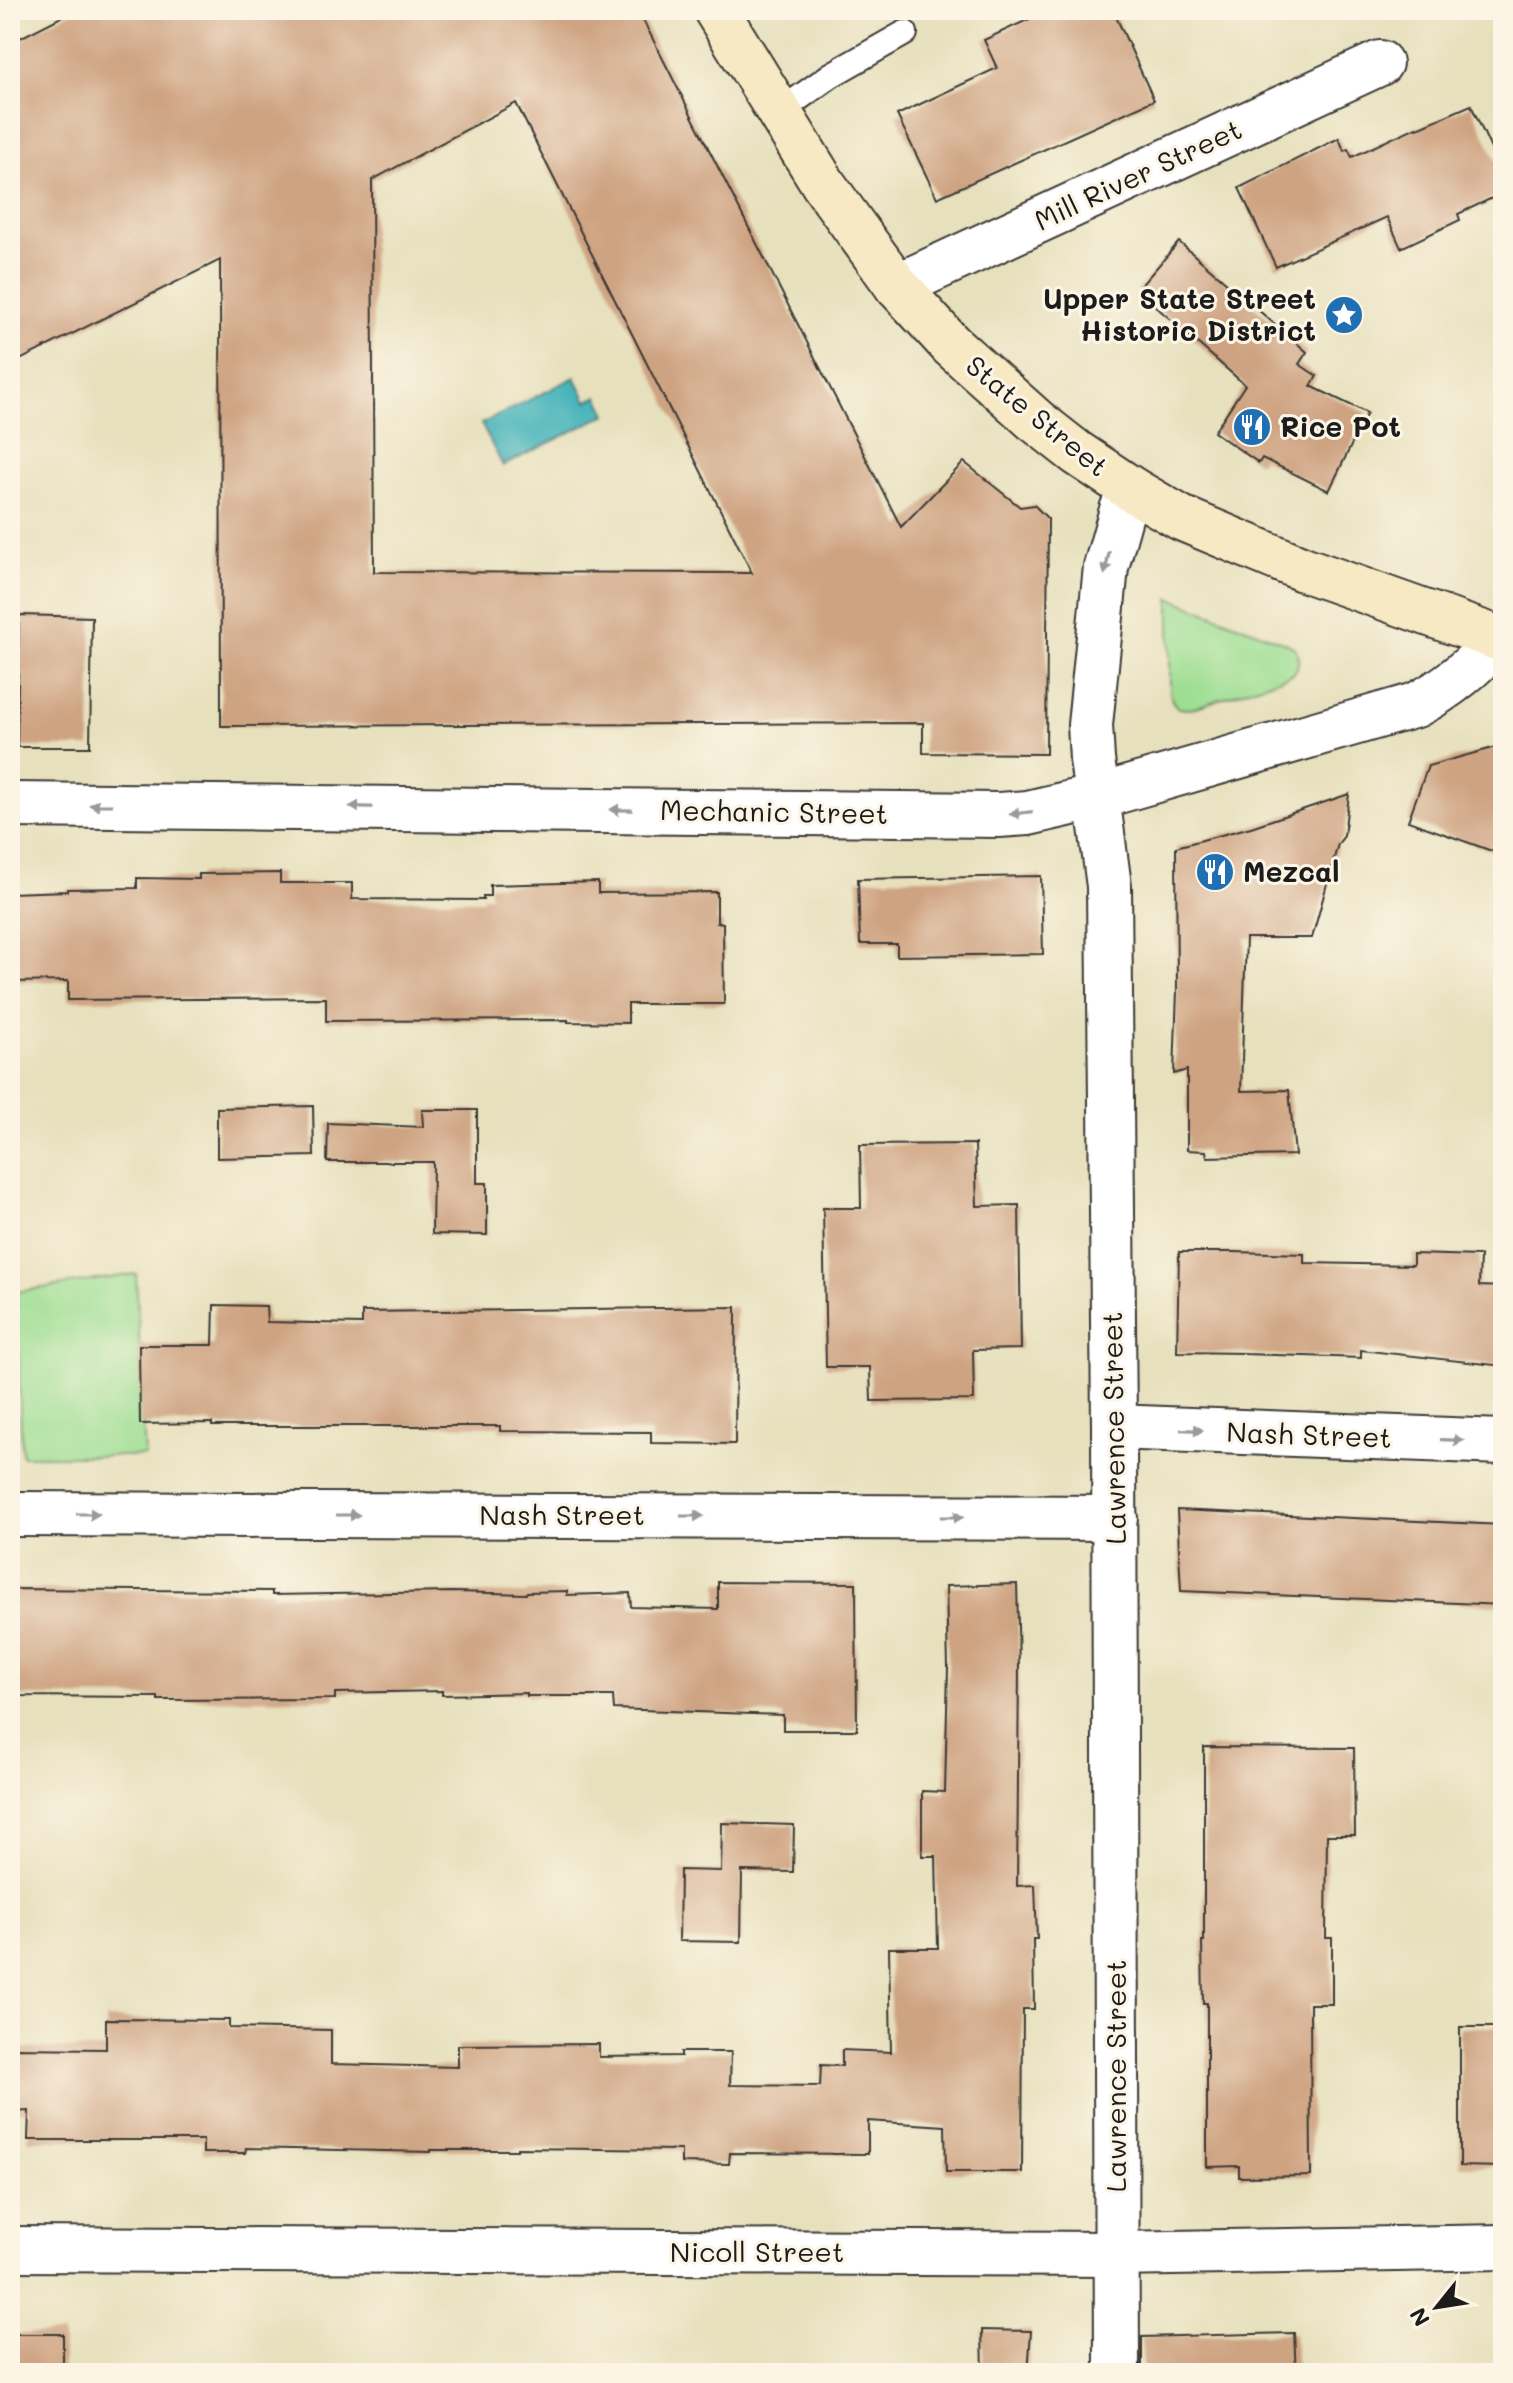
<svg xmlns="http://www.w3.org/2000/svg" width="1513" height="2383" font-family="Mali,sans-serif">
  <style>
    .green { fill: #9ede93; stroke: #5d7d58; stroke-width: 2 }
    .water { fill: #42b2b9; stroke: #2f676a; stroke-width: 2 }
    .building { fill: #cea381; fill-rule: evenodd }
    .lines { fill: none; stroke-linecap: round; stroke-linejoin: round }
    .service-casing { stroke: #3a3934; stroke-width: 28 }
    .minor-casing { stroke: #3a3934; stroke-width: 48 }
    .secondary-casing { stroke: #3a3934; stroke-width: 48 }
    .service { stroke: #fff; stroke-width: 24 }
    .minor { stroke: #fff; stroke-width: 44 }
    .secondary { stroke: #f7e9c3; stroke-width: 44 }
    .oneway { fill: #999 }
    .labels { text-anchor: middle; stroke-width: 6; stroke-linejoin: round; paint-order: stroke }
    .street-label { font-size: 28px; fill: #1c1c1c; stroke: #fcf5e5 }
    .poi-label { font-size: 28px; font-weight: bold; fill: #1c1c1c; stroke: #fcf5e5; text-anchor: start }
  </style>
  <rect width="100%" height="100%" fill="#fcf5e5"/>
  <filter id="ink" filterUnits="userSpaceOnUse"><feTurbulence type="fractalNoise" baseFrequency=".0125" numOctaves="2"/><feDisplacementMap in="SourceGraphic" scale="16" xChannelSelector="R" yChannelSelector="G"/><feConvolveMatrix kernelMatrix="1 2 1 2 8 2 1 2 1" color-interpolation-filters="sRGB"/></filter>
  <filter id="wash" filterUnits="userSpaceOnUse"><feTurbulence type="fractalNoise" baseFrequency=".006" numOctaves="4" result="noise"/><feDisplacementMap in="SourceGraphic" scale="32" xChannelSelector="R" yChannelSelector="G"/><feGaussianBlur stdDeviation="1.8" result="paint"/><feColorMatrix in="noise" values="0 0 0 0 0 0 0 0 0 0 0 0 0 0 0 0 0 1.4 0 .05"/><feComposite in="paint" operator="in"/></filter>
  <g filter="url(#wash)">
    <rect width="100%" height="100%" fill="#e7e0bd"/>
    <!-- green -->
    <g class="green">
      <path d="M1170,598L1288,644L1296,649C1299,660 1300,665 1293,674L1191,709L1178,708L1172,701L1170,691Z"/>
      <path d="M136,1274L145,1456H22L16,1292Z"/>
    </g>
    <!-- water -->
    <path class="water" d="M575,377L587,401L598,396L607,414L503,466L481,424Z"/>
    <g id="blocks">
      <!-- building -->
      <g class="building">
        <path d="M75,10H638L901,527L964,462L1020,507L1034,505L1048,519L1046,754L923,753V723L221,726L220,260L10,365V43ZM516,103L752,573L374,572L372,180Z"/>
        <path d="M1049,10H1113L1154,100L937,198L897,115L997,68L984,40Z"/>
        <path d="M1471,105L1503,175V193L1458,214L1460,220L1401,248L1387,217L1276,267L1239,188L1339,138L1344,151L1348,149L1352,157L1416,127L1418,128Z"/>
        <path d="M1179,242L1307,352L1299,364L1317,376L1311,386L1367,413L1329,491L1262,458L1259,463L1214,432L1245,385L1137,290Z"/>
        <path d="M19,615L92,617L90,747H17Z"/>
        <path d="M1503,745V855L1408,821L1428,766Z"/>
        <path d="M1349,794L1344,836L1338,844L1312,938H1246L1241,1091L1289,1090L1295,1155L1207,1157L1206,1151L1187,1150V1070L1174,1074L1177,990L1176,847L1251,827Z"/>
        <path d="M280,873V883H352V899L483,900V896H490V885L598,882V893L717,892V923H723L724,1004H628V1023L568,1022V1020L326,1021V998L68,1000V981L11,982L10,893L67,891V889L137,888V878L199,879V874Z"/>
        <path d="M1041,876L1043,954L897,956V944H860L858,879Z"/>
        <path d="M313,1106L314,1156L217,1158V1108Z"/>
        <path d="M422,1110H477V1183H487V1235L432,1234L433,1162H327L328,1123L423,1127Z"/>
        <path d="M975,1144L977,1206L1019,1205L1021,1349L973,1350L974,1400L871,1401L870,1367H826L823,1208H861L860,1145Z"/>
        <path d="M1179,1252H1233L1304,1254V1263L1413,1265V1254L1480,1256L1479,1286L1503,1287V1366L1361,1350V1358L1245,1354V1353L1177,1352Z"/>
        <path d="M214,1305L266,1306L267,1322L362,1324V1312L736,1307L735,1444L651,1443V1432L500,1431V1426H212V1423L140,1424L139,1345H213Z"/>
        <path d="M1177,1510L1503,1525V1605L1181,1591Z"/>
        <path d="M718,1582L856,1583L857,1730H783V1715L614,1709L613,1696H527V1693L442,1695V1691L335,1693V1699L158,1700V1697L10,1696V1589L272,1591V1595L454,1592L526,1594L527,1592L567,1591V1595L630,1593L631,1607L718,1609Z"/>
        <path d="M1017,1584L1019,1668L1017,1886L1035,1885L1037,1939H1033L1034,2009H1023L1022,2172H946L945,2126L868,2121V2154L730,2153L729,2164L681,2163V2150L517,2148V2150H431V2152L246,2148L245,2153H203V2140H28L29,2111L10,2112V2048L106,2049V2019L229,2020V2028L331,2030V2064L458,2067V2045L599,2044V2057L681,2056V2052H731L730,2085L820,2086L821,2065L842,2066V2050L891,2052L889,1948H938L936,1856H922V1791L945,1792L948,1668L946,1586Z"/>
        <path d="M1204,1747L1354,1748L1355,1835H1327L1326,1938H1332V2004H1310L1311,2176L1239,2177V2166L1207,2167V2003H1203L1202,1941H1204Z"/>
        <path d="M722,1823L794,1825L793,1872L742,1871L741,1942L679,1941L680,1870L721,1871Z"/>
        <path d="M1460,2027H1503V2167L1460,2166Z"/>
        <path d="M982,2330L1031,2331L1028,2373H983Z"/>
        <path d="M1294,2333L1296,2373H1142V2337Z"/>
        <rect x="10" y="2334" width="53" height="39"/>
      </g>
    </g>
  </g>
  <g filter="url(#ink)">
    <use href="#blocks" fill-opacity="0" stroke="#3a3934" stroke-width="2"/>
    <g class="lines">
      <!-- service casing -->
      <g class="service-casing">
        <path id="service" d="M778,113L831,75L905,33"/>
      </g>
      <!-- minor casing -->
      <g class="minor-casing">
        <g id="minor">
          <path d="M897,286L1380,63"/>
          <path d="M10,805L999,815L1028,813L1097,797L1416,705C1449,688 1474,666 1499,639"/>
          <path d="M1114,1427L1503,1442"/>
          <path d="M10,1514L1115,1518"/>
          <path d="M10,2249L1117,2254L1503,2247"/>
          <path d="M1117,2373L1114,1427L1109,886L1092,759L1090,725L1106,567L1122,510L1131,489"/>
        </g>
      </g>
      <!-- secondary casing -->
      <g class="secondary-casing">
        <path id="secondary" d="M716,10L824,185L897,286L951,345L1035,420L1077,453L1131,489L1181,518L1303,569L1503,640"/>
      </g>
      <!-- service -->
      <use href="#service" class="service"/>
      <!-- minor -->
      <use href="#minor" class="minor"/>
      <!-- secondary -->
      <use href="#secondary" class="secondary"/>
    </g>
    <!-- one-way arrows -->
    <defs><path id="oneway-solid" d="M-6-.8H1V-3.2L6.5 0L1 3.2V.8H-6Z" transform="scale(2)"/></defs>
    <g class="oneway">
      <use href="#oneway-solid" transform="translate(1107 563) rotate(102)"/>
      <use href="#oneway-solid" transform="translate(101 805) rotate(-180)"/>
      <use href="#oneway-solid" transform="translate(361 807) rotate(-179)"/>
      <use href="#oneway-solid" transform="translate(621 810) rotate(-179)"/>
      <use href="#oneway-solid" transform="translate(1021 813) rotate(173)"/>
      <use href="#oneway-solid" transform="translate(1192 1430) rotate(2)"/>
      <use href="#oneway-solid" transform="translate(1452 1440) rotate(2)"/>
      <use href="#oneway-solid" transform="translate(88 1514)"/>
      <use href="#oneway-solid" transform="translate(348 1515)"/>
      <use href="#oneway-solid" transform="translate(692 1516)"/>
      <use href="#oneway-solid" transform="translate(952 1517)"/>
    </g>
  </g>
  <!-- icons -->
  <defs>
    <g id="sight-disc" transform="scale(2)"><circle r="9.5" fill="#1f6fb2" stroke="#fcf5e5"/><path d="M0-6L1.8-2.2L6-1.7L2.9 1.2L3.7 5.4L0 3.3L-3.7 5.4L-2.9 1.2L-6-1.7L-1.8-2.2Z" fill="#fff"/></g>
    <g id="restaurant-disc" transform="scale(2)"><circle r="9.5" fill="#1f6fb2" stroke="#fcf5e5"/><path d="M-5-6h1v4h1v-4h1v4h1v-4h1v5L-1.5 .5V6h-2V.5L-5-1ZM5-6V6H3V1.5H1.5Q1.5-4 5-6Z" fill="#fff"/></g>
  </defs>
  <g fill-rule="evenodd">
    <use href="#sight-disc" x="1344" y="315"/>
    <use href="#restaurant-disc" x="1252" y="427"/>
    <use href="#restaurant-disc" x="1215" y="872"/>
  </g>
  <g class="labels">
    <!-- street labels -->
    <g class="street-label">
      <text transform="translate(1138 175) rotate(-25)" y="10">Mill River Street</text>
      <text transform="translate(1037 416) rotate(39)" y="10">State Street</text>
      <text transform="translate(774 812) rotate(1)" y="10">Mechanic Street</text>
      <text transform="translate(1114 1428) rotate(-91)" y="10">Lawrence Street</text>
      <text transform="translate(1309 1435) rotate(2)" y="10">Nash Street</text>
      <text x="562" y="1525">Nash Street</text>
      <text transform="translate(1116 2076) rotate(-90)" y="10">Lawrence Street</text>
      <text x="757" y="2262">Nicoll Street</text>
    </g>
    <!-- poi labels -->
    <g class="poi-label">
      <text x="1316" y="309" text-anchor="end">Upper State Street<tspan x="1316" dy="32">Historic District</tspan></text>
      <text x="1280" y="437">Rice Pot</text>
      <text x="1243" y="882">Mezcal</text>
    </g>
  </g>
  <!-- margin -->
  <rect width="1513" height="2383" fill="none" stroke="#fcf5e5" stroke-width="40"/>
  <!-- north arrow -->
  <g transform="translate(1437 2307) rotate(240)" stroke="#fcf5e5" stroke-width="6" paint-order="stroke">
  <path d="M0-6L14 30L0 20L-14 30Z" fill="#1c1c1c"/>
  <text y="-12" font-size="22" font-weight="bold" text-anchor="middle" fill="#1c1c1c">N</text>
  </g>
</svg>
